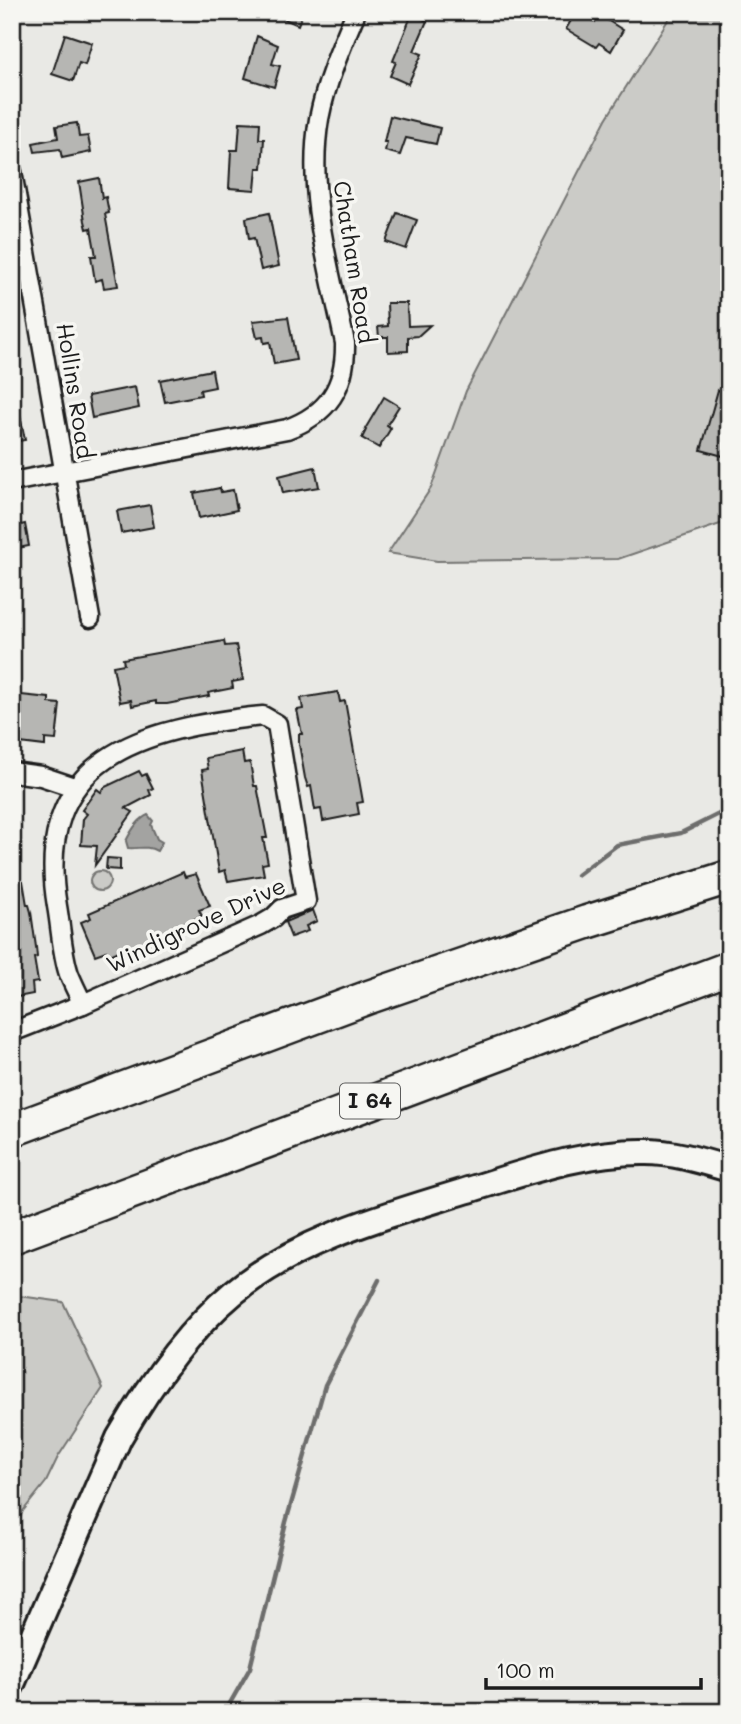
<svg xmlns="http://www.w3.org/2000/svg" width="741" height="1724" font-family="Mali,sans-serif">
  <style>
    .green { fill: #cbcbc7; stroke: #747472; stroke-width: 2 }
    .water { fill: #a3a3a1; stroke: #6d6d6c; stroke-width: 2 }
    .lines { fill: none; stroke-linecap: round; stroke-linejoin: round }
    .stream { stroke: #6d6d6c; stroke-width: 4.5 }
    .building { fill: #b6b6b3; stroke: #1c1c1c; stroke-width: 2 }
    .street-casing { stroke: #1c1c1c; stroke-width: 23 }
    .secondary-casing { stroke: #1c1c1c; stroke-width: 30 }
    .highway-casing { stroke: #1c1c1c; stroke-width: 37 }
    .street { stroke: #f6f6f2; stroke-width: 18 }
    .secondary { stroke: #f6f6f2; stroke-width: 24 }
    .highway { stroke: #f6f6f2; stroke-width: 32 }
    .labels { text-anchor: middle; stroke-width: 7; stroke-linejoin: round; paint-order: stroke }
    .shield { fill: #f6f6f2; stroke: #5d5d5c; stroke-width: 2 }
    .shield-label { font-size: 21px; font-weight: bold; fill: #1c1c1c }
    .street-label { font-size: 23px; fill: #1c1c1c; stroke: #f6f6f2 }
  </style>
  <rect width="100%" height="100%" fill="#e9e9e5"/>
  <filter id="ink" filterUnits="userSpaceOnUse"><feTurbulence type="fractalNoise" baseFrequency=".0143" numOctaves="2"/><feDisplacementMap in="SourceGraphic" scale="14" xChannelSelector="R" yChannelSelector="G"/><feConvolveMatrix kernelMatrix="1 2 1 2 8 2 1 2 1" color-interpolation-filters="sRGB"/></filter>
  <g filter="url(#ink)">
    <!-- green -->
    <g class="green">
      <path d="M673,12H729V521L618,559L437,561L388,553L431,488L466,391L606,119Z"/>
      <circle cx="100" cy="881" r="10"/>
      <path d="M12,1295L63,1302L103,1388L58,1457L46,1482L23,1511L12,1533Z"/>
    </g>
    <!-- water -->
    <path class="water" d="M148,815L153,821L151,825L157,839L162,842L157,851C146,845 139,849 128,848L126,841C131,831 138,819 148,815Z"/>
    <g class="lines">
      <!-- stream -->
      <g class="stream">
        <path d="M577,875L617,845L681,833L723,812L729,798"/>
        <path d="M225,1712L250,1668L286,1522L325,1385L379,1280"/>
      </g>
    </g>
    <!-- building -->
    <g class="building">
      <path d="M268,12H303L298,25Z"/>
      <path d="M576,12L595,22L599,15L623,30L611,51L599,43L596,47L566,29Z"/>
      <path d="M412,14L427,21L414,51L422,54L408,84L390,76L396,62L393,61Z"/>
      <path d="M65,34L92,43L85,65L79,63L73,81L52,74Z"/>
      <path d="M257,36L278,45L272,64L280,66L274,87L245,78Z"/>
      <path d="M390,116L440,128L436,144L406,138L400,155L385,151L387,142H384Z"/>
      <path d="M240,122L260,123L259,139H264L262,168H257L255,190L229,188L231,150H238Z"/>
      <path d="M77,123L79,137L88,136L91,152L62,158L60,149L35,152L33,143L58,138L56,126Z"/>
      <path d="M99,178L102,198L106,197L109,213L105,214L118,286L104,288L102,279L95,281L91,256H96L91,228L87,229L85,221L79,182Z"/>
      <path d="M269,213L279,266L261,270L254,238L249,239L246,218Z"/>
      <path d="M397,213L417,220L406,249L386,242Z"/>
      <path d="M387,303H407L408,326L430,325L418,336L408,337V351L388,352V337H379L378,327L388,326Z"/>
      <path d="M288,317L296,360L274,364L270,342L264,343L263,337L257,338L253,321Z"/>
      <path d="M212,370L215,387L200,390L201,395L165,402L160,380Z"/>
      <path d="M135,387L139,408L92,418L88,396Z"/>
      <path d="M718,390L729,393V436L723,456L701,450Z"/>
      <path d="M384,397L399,406L387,425L391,428L379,448L362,438L366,430L365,429Z"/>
      <path d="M18,405L25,440L12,442V406Z"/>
      <path d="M315,467L319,487L283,493L279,476Z"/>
      <path d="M220,488L221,492L233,490L237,510L199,518L194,493Z"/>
      <path d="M150,505L154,527L121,533L117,511Z"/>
      <path d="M25,524L29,546L12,549V527Z"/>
      <path d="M224,641L225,646L236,645L243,680L232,682L233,688L208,693L209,696L167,704H156V701L132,706L131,700L120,702L113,666L124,664L123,659Z"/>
      <path d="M338,692L340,702L345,701L363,802L357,803L359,814L323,821L321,809L315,810L311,786L308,787L305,778L299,744V734H302L297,710L303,709L301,698Z"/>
      <path d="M12,694L49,698V703L60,704L56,740L45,739V746L12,742Z"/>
      <path d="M242,751L244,763L250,762L254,786H257L267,838H263L268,863L262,864L264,875L228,881L225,870L219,872L202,770L208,769L206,758Z"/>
      <path d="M139,771L142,776L146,774L153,788L149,790L151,795L126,808L133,812L95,865L97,846L81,845L83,819L87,814L82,810L97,789L101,792L105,787Z"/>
      <path d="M107,858L120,859V870L106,869Z"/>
      <path d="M183,872L185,877L196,874L210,906L199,910L202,916L179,926L180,929L141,946L132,949L130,946L108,956L106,951L95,955L81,922L91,918L89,913Z"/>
      <path d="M23,881L27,905H29L31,912L36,947L37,957L34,958L38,982L32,983L33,994L12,998V883Z"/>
      <path d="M313,910L317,921L306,926L308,931L291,937L285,922Z"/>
    </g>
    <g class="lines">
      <!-- street casing -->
      <g class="street-casing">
        <g id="street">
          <path d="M12,172L90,618"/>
          <path d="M12,482L287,429C328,414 346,387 345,343C330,270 306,194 319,119C326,82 341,47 356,12"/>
          <path d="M263,716L277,724L306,901L282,909L273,918L261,925L83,1004C78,994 73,984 69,974C62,954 61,928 57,906C32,757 142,728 263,716Z"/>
          <path d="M12,772L41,776L74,787"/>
          <path d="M12,1032L83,1004"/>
        </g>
      </g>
      <!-- secondary casing -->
      <g class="secondary-casing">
        <path id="secondary" d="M12,1684L119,1438C149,1386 186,1332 233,1293C300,1238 385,1216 465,1191C524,1173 583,1151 646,1152C674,1152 702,1161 729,1169"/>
      </g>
      <!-- highway casing -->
      <g class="highway-casing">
        <g id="highway">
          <path d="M12,1130L369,997L587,922L729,877"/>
          <path d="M12,1237L729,968"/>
        </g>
      </g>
      <!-- street -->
      <use href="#street" class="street"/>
      <!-- secondary -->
      <use href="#secondary" class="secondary"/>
      <!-- highway -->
      <use href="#highway" class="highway"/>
    </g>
  </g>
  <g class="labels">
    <!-- shield labels -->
    <rect class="shield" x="340" y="1083.5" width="60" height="35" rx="5"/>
    <g class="shield-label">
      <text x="370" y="1108">I 64</text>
    </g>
    <!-- street labels -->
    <g class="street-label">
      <text transform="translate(354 262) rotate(81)" y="8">Chatham Road</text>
      <text transform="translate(75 391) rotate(81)" y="8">Hollins Road</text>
      <text transform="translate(196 925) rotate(-25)" y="8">Windigrove Drive</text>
    </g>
  </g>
  <!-- margin -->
  <rect width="741" height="1724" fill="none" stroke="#f6f6f2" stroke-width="42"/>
  <rect x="21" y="21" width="699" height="1682" fill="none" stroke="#1c1c1c" stroke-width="2.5" filter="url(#ink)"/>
  <!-- scale -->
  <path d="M486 1678v10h215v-10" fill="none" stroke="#1c1c1c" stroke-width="3.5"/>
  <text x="496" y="1678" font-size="21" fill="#1c1c1c" stroke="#f6f6f2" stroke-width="5" paint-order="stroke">100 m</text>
</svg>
